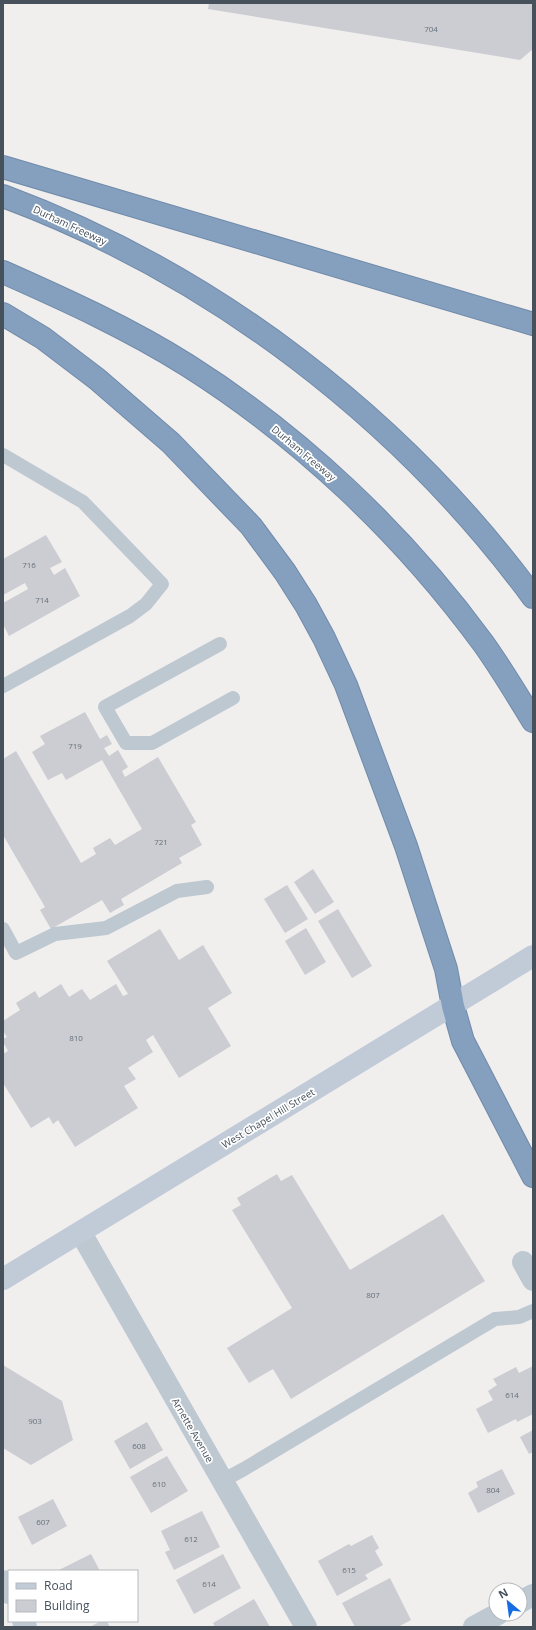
<svg xmlns="http://www.w3.org/2000/svg" width="536" height="1630" font-family="'Open Sans',sans-serif">
  <style>
    .building { fill: #cbcdd3 }
    .lines { fill: none; stroke-linecap: round; stroke-linejoin: round }
    .highway-casing { stroke: #708baa; stroke-width: 24 }
    .lane { stroke: #bec8d1; stroke-width: 14 }
    .street { stroke: #bec8d1; stroke-width: 22 }
    .secondary { stroke: #c1cbd8; stroke-width: 22 }
    .highway { stroke: #85a0be; stroke-width: 22 }
    .labels { text-anchor: middle; stroke-width: 3.5; stroke-linejoin: round; paint-order: stroke }
    .number-label { font-size: 8px; fill: #67707a }
    .street-label { font-size: 10px; fill: #46515c; stroke: #fff }
  </style>
  <rect width="100%" height="100%" fill="#f1eeee"/>
  <!-- building -->
  <g class="building">
    <path d="M209,3H533V49L520,60L208,9Z"/>
    <path d="M46,535L62,562L50,568L54,575L65,568L80,596L9,636L3,624V603L28,589L25,583L3,595V559Z"/>
    <path d="M85,712L100,739L107,735L112,744L104,748L109,756L118,750L128,767L122,771L125,777L158,757L196,822L191,825L202,845L179,858L182,863L121,899L124,905L110,913L102,900L51,929L40,910L45,907L3,835V759L16,751L81,863L96,854L93,848L110,838L115,845L142,829L102,760L66,780L62,773L48,780L32,752L45,744L40,736Z"/>
    <path d="M313,869L334,902L315,914L294,882Z"/>
    <path d="M287,885L308,919L285,933L264,899Z"/>
    <path d="M338,909L372,966L352,978L318,921Z"/>
    <path d="M306,928L326,962L305,975L285,941Z"/>
    <path d="M160,929L179,960L203,945L232,993L208,1008L231,1046L179,1078L153,1035L146,1040L153,1052L128,1068L136,1079L124,1086L138,1108L75,1147L58,1120L53,1124L49,1117L31,1128L3,1083V1054L8,1051L3,1042V1039L7,1037L3,1031V1021L20,1010L16,1003L35,991L39,998L61,984L69,997L82,989L90,1000L116,984L123,996L128,994L107,961Z"/>
    <path d="M277,1174L281,1181L292,1175L350,1270L443,1214L485,1281L291,1399L273,1369L249,1383L227,1348L292,1308L232,1210L241,1205L237,1198Z"/>
    <path d="M3,1365L62,1401L73,1440L31,1465L3,1448Z"/>
    <path d="M533,1366V1414L517,1422L516,1419L488,1433L476,1409L493,1400L488,1391L497,1385L493,1379L516,1367L519,1373Z"/>
    <path d="M147,1422L163,1450L130,1469L114,1441Z"/>
    <path d="M533,1430V1452L529,1454L520,1437Z"/>
    <path d="M167,1456L188,1491L151,1513L130,1477Z"/>
    <path d="M502,1469L515,1494L478,1513L468,1493L478,1487L476,1482Z"/>
    <path d="M53,1499L67,1526L32,1545L18,1517Z"/>
    <path d="M202,1511L220,1547L174,1570L165,1552L170,1550L161,1531Z"/>
    <path d="M372,1535L379,1548L375,1551L383,1565L365,1575L368,1579L337,1596L318,1561L349,1544L351,1546Z"/>
    <path d="M91,1554L100,1571H57Z"/>
    <path d="M223,1554L241,1588L194,1614L176,1580Z"/>
    <path d="M390,1578L411,1620L398,1627H355L342,1603Z"/>
    <path d="M254,1599L270,1627H215L213,1623Z"/>
    <path d="M101,1621H107L110,1627H90Z"/>
  </g>
  <g class="lines">
    <!-- highway casing -->
    <g class="highway-casing">
      <g id="highway">
        <path d="M3,167L533,324"/>
        <path d="M3,196C213,274 400,417 533,597"/>
        <path d="M3,272C66,300 128,328 187,365C301,437 403,534 483,643C501,668 517,695 533,721"/>
        <path d="M3,314L43,338L97,379L171,443L251,526L285,572L306,605L324,638L346,685L406,846L446,969L453,1006L463,1041L533,1176"/>
      </g>
    </g>
    <!-- lane -->
    <g class="lane">
      <path d="M3,455L83,502L162,584L146,604L130,616L3,686"/>
      <path d="M220,644L105,707L126,743H152L233,698"/>
      <path d="M3,929L16,953L55,934L106,928L177,891L207,887"/>
      <path d="M222,1481L244,1469L495,1319L519,1317L533,1311"/>
    </g>
    <!-- street -->
    <g class="street">
      <path d="M81,1233L306,1627"/>
      <path d="M523,1262L533,1280"/>
      <path d="M3,1581L9,1593"/>
      <path d="M520,1602L533,1595"/>
      <path d="M23,1621L26,1627"/>
      <path d="M474,1627L498,1614"/>
    </g>
    <!-- secondary -->
    <path class="secondary" d="M3,1279L533,956"/>
    <!-- highway -->
    <use href="#highway" class="highway"/>
  </g>
  <g class="labels">
    <!-- number labels -->
    <g class="number-label">
      <text x="431" y="32">704</text>
      <text x="29" y="568">716</text>
      <text x="42" y="603">714</text>
      <text x="75" y="749">719</text>
      <text x="161" y="845">721</text>
      <text x="76" y="1041">810</text>
      <text x="373" y="1298">807</text>
      <text x="512" y="1398">614</text>
      <text x="35" y="1424">903</text>
      <text x="139" y="1449">608</text>
      <text x="159" y="1487">610</text>
      <text x="493" y="1493">804</text>
      <text x="43" y="1525">607</text>
      <text x="191" y="1542">612</text>
      <text x="349" y="1573">615</text>
      <text x="209" y="1587">614</text>
    </g>
    <!-- street labels -->
    <g class="street-label">
      <text transform="translate(70 225) rotate(25)" y="4">Durham Freeway</text>
      <text transform="translate(304 453) rotate(40)" y="4">Durham Freeway</text>
      <text transform="translate(268 1118) rotate(-31)" y="4">West Chapel Hill Street</text>
      <text transform="translate(193 1430) rotate(60)" y="4">Arnette Avenue</text>
    </g>
  </g>
  <!-- border -->
  <rect width="536" height="1630" fill="none" stroke="#46515c" stroke-width="8"/>
  <!-- legend -->
  <rect x="8" y="1570" width="130" height="52" fill="#ffffff" stroke="#b5b9be"/>
  <rect x="16" y="1583" width="20" height="6" fill="#c1cbd8" stroke="#b5b9be"/>
  <text x="44" y="1590" font-size="12" fill="#46515c">Road</text>
  <rect x="16" y="1600" width="20" height="12" fill="#cbcdd3" stroke="#b5b9be"/>
  <text x="44" y="1610" font-size="12" fill="#46515c">Building</text>
  <!-- north arrow -->
  <g transform="translate(508 1602) rotate(331)"><circle r="19" fill="#ffffff" stroke="#b5b9be"/>
  <path d="M0-3L7 15L0 10L-7 15Z" fill="#176ce2"/>
  <text y="-6" font-size="11" font-weight="bold" text-anchor="middle" fill="#46515c">N</text>
  </g>
</svg>
